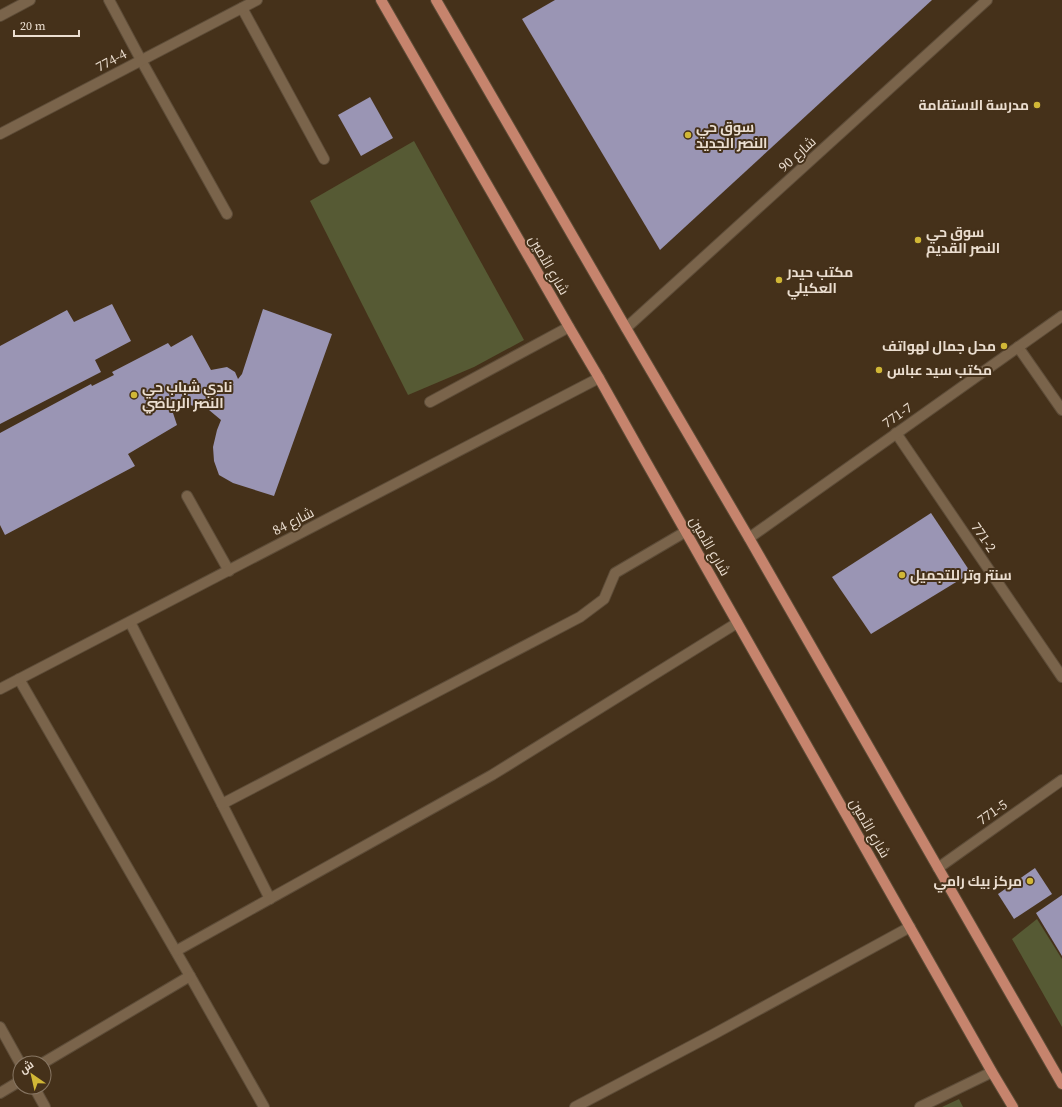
<svg xmlns="http://www.w3.org/2000/svg" width="1062" height="1107" font-family="'Source Serif 4',Cairo,serif">
  <style>
    .green { fill: #565a34 }
    .building { fill: #9a95b4 }
    .lines { fill: none; stroke-linecap: round; stroke-linejoin: round }
    .minor-casing { stroke: #5d4c38; stroke-width: 12 }
    .major-casing { stroke: #5d4c38; stroke-width: 12 }
    .minor { stroke: #7a644b; stroke-width: 10 }
    .major { stroke: #c6846d; stroke-width: 10 }
    .poi-dot { fill: #d1b736; stroke: #45311a; stroke-width: 1.5 }
    .labels { text-anchor: middle; stroke-width: 4; stroke-linejoin: round; paint-order: stroke }
    .street-label { font-size: 14px; fill: #ebded0; stroke: #45311a }
    .poi-label { font-size: 14px; font-weight: bold; fill: #ebded0; stroke: #45311a; text-anchor: start }
  </style>
  <rect width="100%" height="100%" fill="#45311a"/>
  <!-- green -->
  <g class="green">
    <path d="M414,141L524,340L474,367L408,395L310,201Z"/>
    <path d="M1037,919L1062,959V1027L1012,939Z"/>
    <path d="M959,1099L963,1107H942Z"/>
  </g>
  <!-- building -->
  <g class="building">
    <path d="M555,0H932L660,250L522,19Z"/>
    <path d="M370,97L393,138L361,156L338,115Z"/>
    <path d="M112,304L131,341L95,360L101,372L0,424V346L67,310L74,322Z"/>
    <path d="M263,309L332,334L274,496L233,483L219,475L214,461L213,447L217,430L221,420L209,410L190,405L171,407L177,425L128,454L135,466L5,535L0,525V433L91,384L92,386L114,375L112,372L168,343L171,347L192,335L211,370L227,367L235,372L238,379L242,374Z"/>
    <path d="M931,513L971,573L871,634L832,577Z"/>
    <path d="M1035,868L1052,894L1014,919L998,894Z"/>
    <path d="M1062,895V956L1036,913Z"/>
  </g>
  <g class="lines">
    <!-- minor casing -->
    <g class="minor-casing">
      <g id="minor">
        <path d="M109,0L141,60L227,214"/>
        <path d="M242,8L324,159"/>
        <path d="M0,16L30,0"/>
        <path d="M0,134L257,0"/>
        <path d="M626,328L987,0"/>
        <path d="M1018,347L1062,410"/>
        <path d="M430,402L569,327"/>
        <path d="M896,433L1062,677"/>
        <path d="M187,496L229,571"/>
        <path d="M749,538L1062,316"/>
        <path d="M130,622L270,899"/>
        <path d="M19,679L190,976L264,1107"/>
        <path d="M0,689L599,378"/>
        <path d="M222,804L580,617L604,599L615,573L685,532"/>
        <path d="M938,868L1062,780"/>
        <path d="M176,951L492,775L737,623"/>
        <path d="M0,1027L20,1063"/>
        <path d="M43,1063L190,976"/>
        <path d="M34,1087L45,1107"/>
        <path d="M0,1093L20,1081"/>
        <path d="M575,1107L714,1034L910,927"/>
        <path d="M920,1107L992,1072"/>
      </g>
    </g>
    <!-- major casing -->
    <g class="major-casing">
      <g id="major">
        <path d="M381,0L569,327L599,378L645,460L992,1072L1013,1107"/>
        <path d="M436,0L626,328L749,538L1062,1084"/>
      </g>
    </g>
    <!-- minor -->
    <use href="#minor" class="minor"/>
    <!-- major -->
    <use href="#major" class="major"/>
  </g>
  <!-- markers -->
  <g class="poi-dot">
    <circle cx="1037" cy="105" r="4"/>
    <circle cx="688" cy="135" r="4"/>
    <circle cx="918" cy="240" r="4"/>
    <circle cx="779" cy="280" r="4"/>
    <circle cx="1004" cy="346" r="4"/>
    <circle cx="879" cy="370" r="4"/>
    <circle cx="134" cy="395" r="4"/>
    <circle cx="902" cy="575" r="4"/>
    <circle cx="1030" cy="881" r="4"/>
  </g>
  <g class="labels">
    <!-- street labels -->
    <g class="street-label">
      <text transform="translate(111 60) rotate(-28)" y="5">774-4</text>
      <text transform="translate(797 154) rotate(-42)" y="5">شارع 90</text>
      <text transform="translate(549 265) rotate(60)" y="5">شارع الأمين</text>
      <text transform="translate(897 415) rotate(-35)" y="5">771-7</text>
      <text transform="translate(293 521) rotate(-27)" y="5">شارع 84</text>
      <text transform="translate(984 537) rotate(56)" y="5">771-2</text>
      <text transform="translate(710 546) rotate(60)" y="5">شارع الأمين</text>
      <text transform="translate(992 812) rotate(-35)" y="5">771-5</text>
      <text transform="translate(870 828) rotate(60)" y="5">شارع الأمين</text>
    </g>
    <!-- poi labels -->
    <g class="poi-label">
      <text x="1029" y="110" text-anchor="end">مدرسة الاستقامة</text>
      <text x="696" y="132">سوق حي<tspan x="696" dy="16">النصر الجديد</tspan></text>
      <text x="926" y="237">سوق حي<tspan x="926" dy="16">النصر القديم</tspan></text>
      <text x="787" y="277">مكتب حيدر<tspan x="787" dy="16">العكيلي</tspan></text>
      <text x="996" y="351" text-anchor="end">محل جمال لهواتف</text>
      <text x="887" y="375">مكتب سيد عباس</text>
      <text x="142" y="392">نادي شباب حي<tspan x="142" dy="16">النصر الرياضي</tspan></text>
      <text x="910" y="580">سنتر وتر للتجميل</text>
      <text x="1022" y="886" text-anchor="end">مركز بيك رامي</text>
    </g>
  </g>
  <!-- north arrow -->
  <g transform="translate(32 1075) rotate(326)"><circle r="19" fill="#45311a" stroke="#877663"/>
  <path d="M0-3L7 15L0 10L-7 15Z" fill="#d1b736"/>
  <text y="-6" font-size="11" font-weight="bold" text-anchor="middle" fill="#ebded0">ش</text>
  </g>
  <!-- scale -->
  <path d="M14 30v6h65v-6" fill="none" stroke="#ebded0" stroke-width="2"/>
  <text x="20" y="30" font-size="12" fill="#ebded0" stroke="#45311a" stroke-width="3" paint-order="stroke">20 m</text>
</svg>
